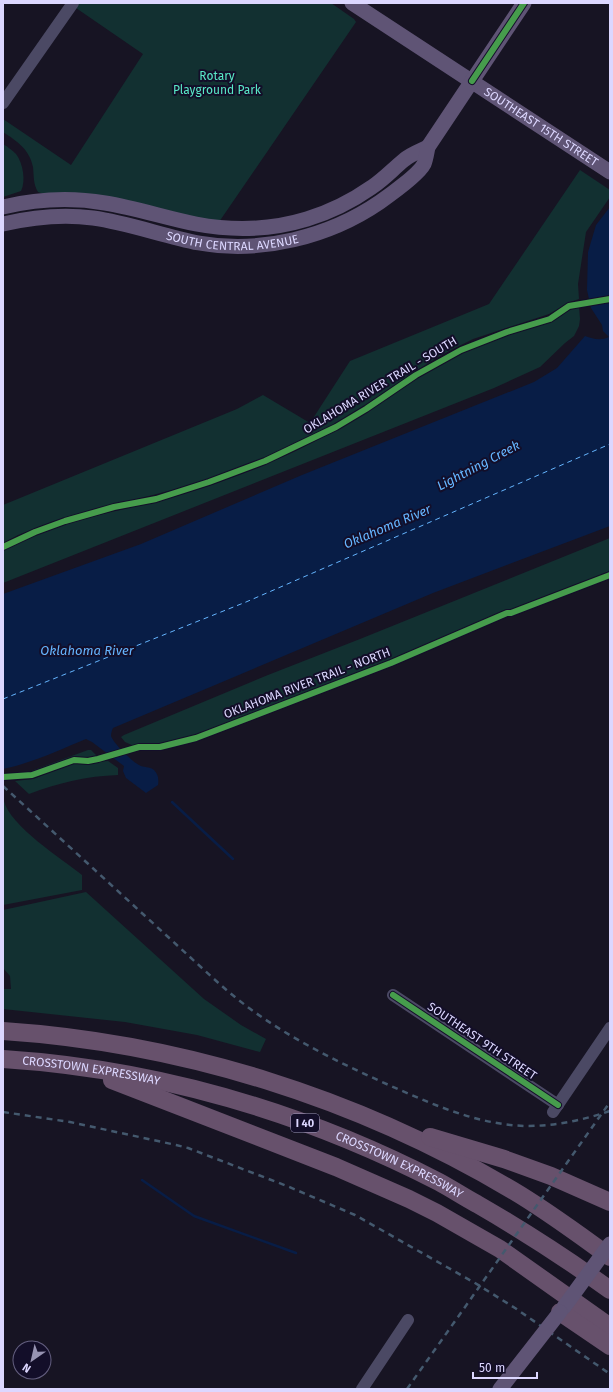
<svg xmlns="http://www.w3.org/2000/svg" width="613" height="1392" font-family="'Fira Sans',sans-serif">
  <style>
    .green { fill: #123031 }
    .water { fill: #081d46 }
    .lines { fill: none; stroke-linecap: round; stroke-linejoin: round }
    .stream { stroke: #081d46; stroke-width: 2.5 }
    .ferry { stroke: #65b5ff; stroke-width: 1; stroke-dasharray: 5 4; stroke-linecap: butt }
    .minor { stroke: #4b4964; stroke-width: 12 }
    .major { stroke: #5f5475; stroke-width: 15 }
    .highway { stroke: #67516c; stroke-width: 18 }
    .rail { stroke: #44596e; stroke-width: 2.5; stroke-dasharray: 6 5; stroke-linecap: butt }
    .major-bridge { stroke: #5f5475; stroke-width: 15 }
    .cycleway-casing { stroke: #130e29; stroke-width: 8 }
    .cycleway { stroke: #469c4c; stroke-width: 6 }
    .labels { text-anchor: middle; stroke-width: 4; stroke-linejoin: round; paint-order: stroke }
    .shield { fill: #130e29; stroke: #a09bbf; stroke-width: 1 }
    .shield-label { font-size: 11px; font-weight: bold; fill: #dcd7ff }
    .park-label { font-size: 12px; fill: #59e9c7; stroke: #130e29 }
    .street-label { font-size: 12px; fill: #dcd7ff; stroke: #130e29 }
    .water-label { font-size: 13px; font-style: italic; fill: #65b5ff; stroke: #130e29 }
  </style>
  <rect width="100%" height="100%" fill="#171423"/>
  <!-- green -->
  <g class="green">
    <path d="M79,3H331L354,19L356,22L219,222L44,194L38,192C33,184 34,176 33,167C30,150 17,141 3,132V119L71,165L143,54L76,8Z"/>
    <path d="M3,144C8,147 12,150 16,154C23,163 26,181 21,191L3,197Z"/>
    <path d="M580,170L610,190V197L586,232L578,284L579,299L570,302L549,314L473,339L451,350L433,360L365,405L331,426L277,453L244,466L188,486L133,500L97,509L54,521L18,535L3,543V505L237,409L263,395L310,423L350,361L489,304Z"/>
    <path d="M579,307L580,319L579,326L574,336L565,343L540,367L494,388L3,583V550C49,524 102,515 153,502C199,491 244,474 287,455C343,430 389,392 442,363C474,345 510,333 545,322C549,321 553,320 557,318C565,314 570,308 579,307Z"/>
    <path d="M610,538V571L517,607L343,679L256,713L241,717L192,737L156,745L134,746L125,742L121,737L124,735L268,675L360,639Z"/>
    <path d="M88,750H91L97,756C89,760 80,756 72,758C57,761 44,770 30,773L31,771Z"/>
    <path d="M108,761L118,768V775C87,776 58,783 29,794L15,781L33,779L74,763Z"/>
    <path d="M3,795C4,797 4,799 4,801C10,826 62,859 82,875V890L3,905Z"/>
    <path d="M86,892L204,999L241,1025L266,1039L260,1052L197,1035L125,1022L3,1009V989H11L10,976L3,968V910Z"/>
  </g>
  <!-- water -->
  <path class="water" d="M610,207V526L433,593L113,728C112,730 111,733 111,736C113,743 133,762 139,765C144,768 149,766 154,770C158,774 159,779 158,785L146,793L126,778L123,771L124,766L92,742L86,739C59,750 32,763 3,769V594L141,544L302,475L534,382L557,368L585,336C593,339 601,341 609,337L603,331L602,325L591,308L587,290L588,252L596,225Z"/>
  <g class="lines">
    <!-- stream -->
    <g class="stream">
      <path d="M172,802L233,859"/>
      <path d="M142,1180L194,1216L296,1253"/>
    </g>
    <!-- ferry -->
    <path class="ferry" d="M3,699L246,602L610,444"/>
    <!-- minor -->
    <g class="minor">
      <path d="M3,103L73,3"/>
      <path d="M393,995L558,1105"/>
      <path d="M553,1112L610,1028"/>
      <path d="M362,1389L408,1320"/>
    </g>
    <!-- major -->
    <g class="major">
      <path id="s1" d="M352,3L610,172"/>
      <path d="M3,207C37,199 70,197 105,203C136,208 166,218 196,224C233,231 271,230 307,219C330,212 352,201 372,187C384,179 393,169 404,160C411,154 420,151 428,147"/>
      <path id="s2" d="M3,224C33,217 63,214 93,218C129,223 163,236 199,243C261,254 329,237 380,202C390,195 419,174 424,164C426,159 427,152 428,147L524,3"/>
    </g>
    <!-- highway -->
    <g class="highway">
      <path d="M3,1031C182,1043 357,1098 512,1190C546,1210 578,1234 610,1257"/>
      <path id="s3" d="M3,1059C156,1069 303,1112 439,1182C452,1189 464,1197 477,1204C522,1230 567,1259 610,1290"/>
      <path d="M112,1080L336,1167L409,1199L437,1213L500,1249L610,1327"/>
      <path d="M430,1137L504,1159L551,1176L610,1202"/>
      <path d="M560,1312L610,1346"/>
    </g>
    <!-- rail -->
    <g class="rail">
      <path d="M3,786L214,979C225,989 237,999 249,1008C295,1042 348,1067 400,1090C441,1108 482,1125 527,1126C556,1126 583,1120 610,1111"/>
      <path d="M3,1112L70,1122L176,1145L188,1148L287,1186L355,1215L475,1283L515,1308L610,1374"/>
      <path d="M407,1389L610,1102"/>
    </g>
    <!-- major-bridge -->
    <g class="major-bridge">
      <path d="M564,1307L610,1244"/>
      <path d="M500,1389L560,1312"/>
    </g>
    <!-- cycleway casing -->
    <g class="cycleway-casing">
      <g id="cycleway">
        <path d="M472,81L524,3"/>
        <path d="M3,547L35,532L65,521L114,507L156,499L209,482L265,461L336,427L366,409L416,375L461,350L507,332L550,319L569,306L610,299"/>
        <path d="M3,777L32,775L74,760L88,761L98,759L139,747H160L196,738L391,663L507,613H511L610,575"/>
        <path d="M393,995L558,1105"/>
      </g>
    </g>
    <!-- cycleway -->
    <use href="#cycleway" class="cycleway"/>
  </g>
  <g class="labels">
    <!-- shield labels -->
    <rect class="shield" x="291" y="1114" width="28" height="18" rx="3"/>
    <g class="shield-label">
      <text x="305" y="1127">I 40</text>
    </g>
    <!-- park labels -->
    <g class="park-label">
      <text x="217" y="80">Rotary<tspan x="217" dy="14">Playground Park</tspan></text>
    </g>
    <!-- street labels -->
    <g class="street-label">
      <text dy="4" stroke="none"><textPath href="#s1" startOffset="226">SOUTHEAST 15TH STREET</textPath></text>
      <text dy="4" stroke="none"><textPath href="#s2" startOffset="233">SOUTH CENTRAL AVENUE</textPath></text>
      <text transform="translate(380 385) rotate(-31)" y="4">OKLAHOMA RIVER TRAIL - SOUTH</text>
      <text transform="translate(307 683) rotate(-21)" y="4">OKLAHOMA RIVER TRAIL - NORTH</text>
      <text transform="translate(482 1041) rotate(34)" y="4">SOUTHEAST 9TH STREET</text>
      <text dy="4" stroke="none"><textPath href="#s3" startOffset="89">CROSSTOWN EXPRESSWAY</textPath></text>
      <text dy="4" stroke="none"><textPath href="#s3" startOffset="413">CROSSTOWN EXPRESSWAY</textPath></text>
    </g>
    <!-- water labels -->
    <g class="water-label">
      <text transform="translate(478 465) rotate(-28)" y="5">Lightning Creek</text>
      <text transform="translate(387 526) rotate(-23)" y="5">Oklahoma River</text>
      <text x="87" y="655">Oklahoma River</text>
    </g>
  </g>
  <!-- border -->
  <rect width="613" height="1392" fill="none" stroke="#dcd7ff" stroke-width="8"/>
  <!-- north arrow -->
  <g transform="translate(32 1360) rotate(214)"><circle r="19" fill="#130e29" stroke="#635e7f"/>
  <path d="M0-3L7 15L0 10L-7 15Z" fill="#9793b2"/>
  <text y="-6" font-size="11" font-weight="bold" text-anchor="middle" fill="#dcd7ff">N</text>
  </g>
  <!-- scale -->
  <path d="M473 1372v6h64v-6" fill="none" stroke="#dcd7ff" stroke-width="2"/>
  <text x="479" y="1372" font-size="12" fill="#dcd7ff" stroke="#130e29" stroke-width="3" paint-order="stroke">50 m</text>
</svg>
